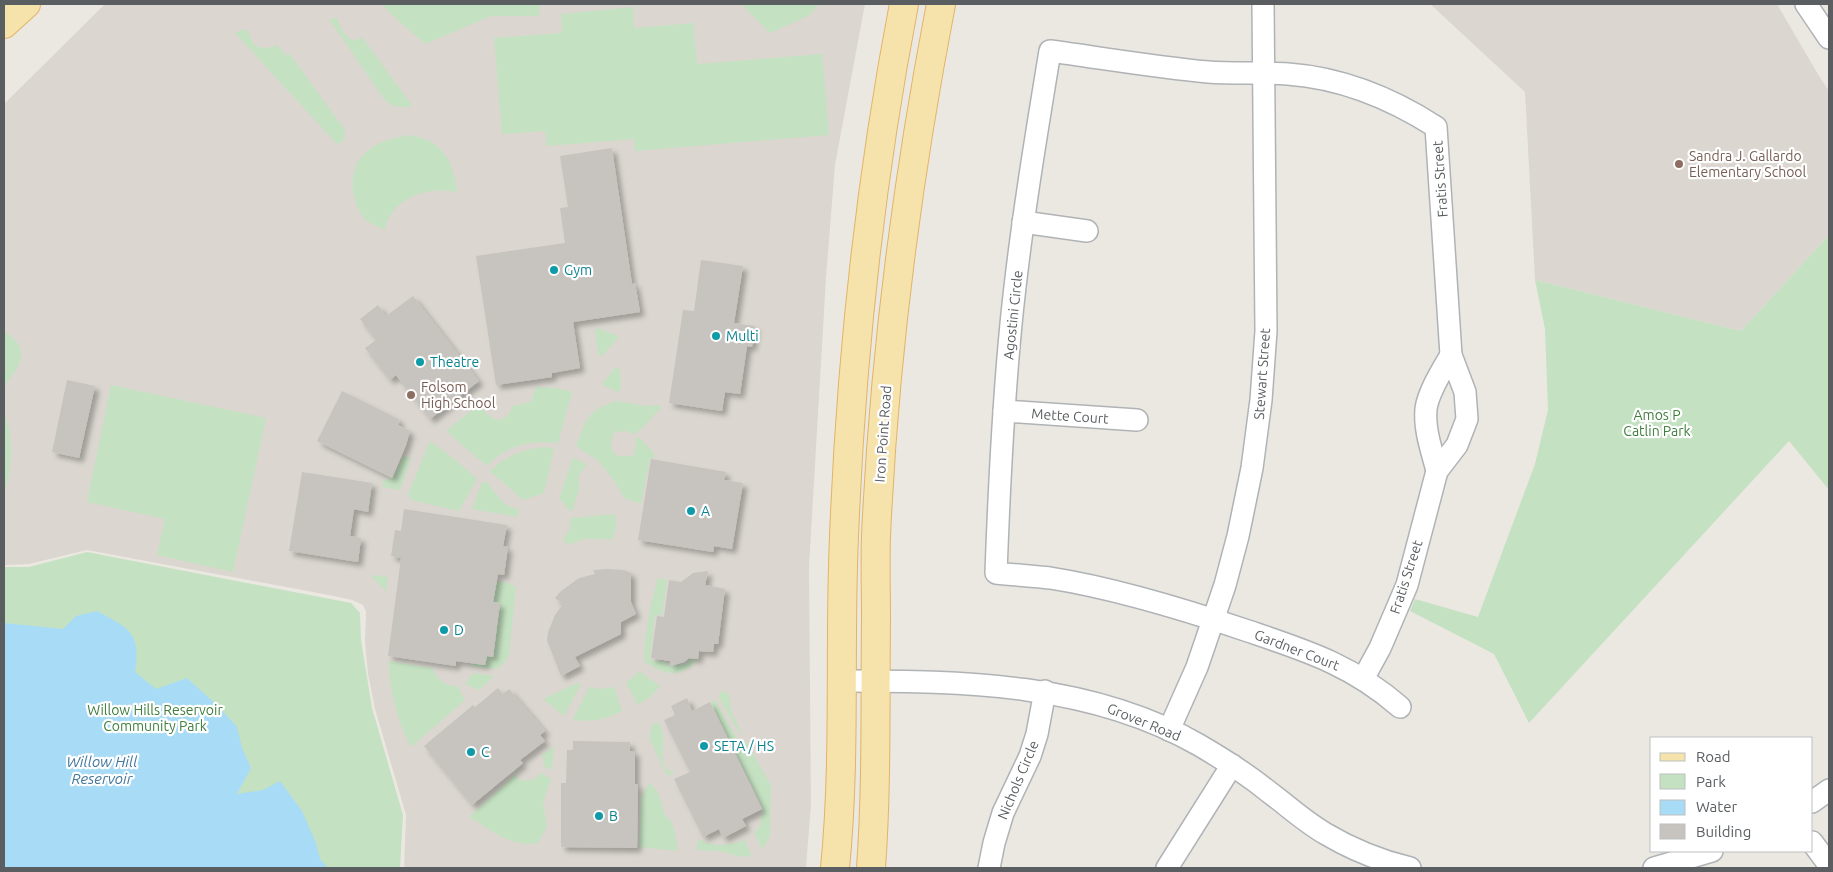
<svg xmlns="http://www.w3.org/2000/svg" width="1833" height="872" font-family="Ubuntu,sans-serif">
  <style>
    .education { fill: #dbd7d0 }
    .green { fill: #c4e1c1 }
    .water { fill: #a8dbf5 }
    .building { fill: #c7c3be; filter: url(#shadow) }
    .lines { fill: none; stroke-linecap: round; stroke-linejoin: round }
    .minor-casing { stroke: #afb3b6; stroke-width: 24 }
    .major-casing { stroke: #e2b365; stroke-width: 30 }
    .minor { stroke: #fff; stroke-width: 21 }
    .major { stroke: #f6e3ac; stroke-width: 28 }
    .education-dot { fill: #8d6e63; stroke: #fff; stroke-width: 2 }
    .culture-dot { fill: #0f9aa8; stroke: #fff; stroke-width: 2 }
    .labels { text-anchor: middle; stroke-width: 4.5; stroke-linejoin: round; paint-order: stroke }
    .education-label { font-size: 14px; fill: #785e54; stroke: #fff; text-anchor: start }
    .street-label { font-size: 14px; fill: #5a5e61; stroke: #fff }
    .culture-label { font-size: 14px; fill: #0d838f; stroke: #fff; text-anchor: start }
    .park-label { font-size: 14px; fill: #407e3d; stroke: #fff }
    .water-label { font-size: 15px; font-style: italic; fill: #45789c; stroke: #fff }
  </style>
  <defs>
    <filter id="shadow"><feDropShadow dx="4.5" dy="4.5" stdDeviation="2.5" flood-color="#0004"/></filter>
  </defs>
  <rect width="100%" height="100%" fill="#ebe8e2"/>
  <!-- education -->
  <g class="education">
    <path d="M105,4H865L835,165L826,278L809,567L811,804L806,868H404L406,815L375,709L368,674L365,642L366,612L363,605L352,600L334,596L87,550L29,564L4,565V104Z"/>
    <path d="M1430,4H1777L1819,76L1829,91V235L1741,331L1535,280L1525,92Z"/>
  </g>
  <!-- green -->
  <g class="green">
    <path d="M382,4H540L539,16H491L425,44L391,14Z"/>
    <path d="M741,4H819L810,15L770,33Z"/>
    <path d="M633,7L634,28L693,23L697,64L822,54L829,135L635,151L634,139L547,146L545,131L502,134L494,38L562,33L561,14Z"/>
    <path d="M337,18L343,32L349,39L357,40L362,37L411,104V106C399,109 392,106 384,99L329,19Z"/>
    <path d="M241,30H247L255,46L264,48L274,47L276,44L287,56L289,53L345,130L344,140L337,144L235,33Z"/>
    <path d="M411,135C418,137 427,139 433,143C450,155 455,173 457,192C433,187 402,194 390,216C387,221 385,225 385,230C379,227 370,224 365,219C350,203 348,169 364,154C377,141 393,138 411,135Z"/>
    <path d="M1829,235V490L1789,441L1529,723L1494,654L1410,611L1415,599L1478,617L1535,464L1548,410L1545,329L1535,280L1741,331Z"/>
    <path d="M598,328L618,336V338L602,356L598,354L595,330Z"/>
    <path d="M4,331C34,351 19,365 4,388Z"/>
    <path d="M616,367L619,368L620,371L621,390L617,392L602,384Z"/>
    <path d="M111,385L266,418L233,572L157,555L165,519L87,502Z"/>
    <path d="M536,387L557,388L572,392L558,443C532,440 505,445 487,466L446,431L479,404C483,409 486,414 491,417C501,424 510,416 512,406L531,402Z"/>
    <path d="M616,401L647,406L659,405L661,408L640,430L633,434L627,431L615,432C610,441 609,448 617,456H633L636,445V439L639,437L654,453V459L650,458L641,504L624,498L615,482L599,461L576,446C587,418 586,412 616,401Z"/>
    <path d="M4,411C14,438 13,467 4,494Z"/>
    <path d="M430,441L454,459L477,479L459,511L411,500L408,495Z"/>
    <path d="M545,447L554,448L544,493L523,500L490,471C506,456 523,449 545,447Z"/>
    <path d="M403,456L411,458L400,490L382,487L383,481L393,477Z"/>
    <path d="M573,457L587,465L578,476C582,493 575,494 574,509L569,511L563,502L559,499Z"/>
    <path d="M482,482H487C495,492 504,509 519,509L518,517L472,509Z"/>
    <path d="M615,514L616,526L613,539H583L568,545L563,539L570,529L571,518Z"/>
    <path d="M87,552L351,603L360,613L361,640L372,708L403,815L400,868H4V567H29Z"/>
    <path d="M370,575L388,577L386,593L385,590Z"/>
    <path d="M658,578L667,580L662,615H655L650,658L651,660L668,662L669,666L685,664L690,659L698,660C694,663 690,668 685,670C672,678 655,669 644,661C645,632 650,606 658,578Z"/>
    <path d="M486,579L508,583L516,587L509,654L504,663L497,669L471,666L469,663L485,665L487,656L493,657L500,604L493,602L495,595Z"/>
    <path d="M388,661L432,668C438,679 443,686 457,686L465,700L411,747C397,721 390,690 388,661Z"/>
    <path d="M639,671L660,686L650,697L638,705L626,682L634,677Z"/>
    <path d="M473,673L494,676L479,690L465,684Z"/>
    <path d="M577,683L581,684L564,716L543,699Z"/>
    <path d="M589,687L601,689L614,687L622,711C604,720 594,722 573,720Z"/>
    <path d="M720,691L729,694L731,711L742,734H740L719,698Z"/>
    <path d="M715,700L740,744L746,742L771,785L770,836L762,849L754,832L759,828L763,809L711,703Z"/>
    <path d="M658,722C660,725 662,729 663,733C665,749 656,767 675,773L668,776L650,740V734L653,724Z"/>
    <path d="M554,746L552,770L543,766L544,760L542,758V755Z"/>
    <path d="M541,773L551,779L543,802L547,826L538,843C511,848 491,830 469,817L516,774L519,780C528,781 535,781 541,773Z"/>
    <path d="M650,783L658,792L665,815L671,821L674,829L678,851L639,847L641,796C645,792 646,787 650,783Z"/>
    <path d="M698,839C712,847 730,846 744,840L752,855L741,857L720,851L697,850Z"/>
  </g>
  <!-- water -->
  <path class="water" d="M97,611C129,628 141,632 135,672L156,689L187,678L220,708L237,727L242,748L251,768L237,794L263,790L280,781L302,811L316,843L320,859L328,868H4V623L63,629L76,616Z"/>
  <!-- building -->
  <g class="building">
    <path d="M612,148L632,284L635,283L640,312L573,322L580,368L552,373V377L496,385L476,256L565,243L560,208L568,207L560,156Z"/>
    <path d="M701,260L743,266L734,323L755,326L752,347L747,346L740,394L725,392L722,411L669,403L683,310L694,311Z"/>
    <path d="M413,296L479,381L430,419L396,375L390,380L365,348L376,340L360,319L378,305L386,316Z"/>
    <path d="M67,380L95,386L79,458L52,452Z"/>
    <path d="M342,391L400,420L398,425L410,431L406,445L392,478L317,441Z"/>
    <path d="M651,459L726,472L724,480L743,483L732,549L714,546L713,552L638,540Z"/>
    <path d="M302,472L372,483L368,512L354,509L350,536L361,538L358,562L289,551Z"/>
    <path d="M404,509L507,525L503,546L508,547L504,575L498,574L493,602L500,603L493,657L487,656L485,665L456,661V666L388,656L401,558L391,556L395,530L401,531Z"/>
    <path d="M607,569L624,570L631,573V602L636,614L621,622V634L575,657L580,666L561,676L547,640L548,632L555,615L563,604L555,598L561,591L579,578L595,574L593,570Z"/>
    <path d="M708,571L705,585L725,589L718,644H714L713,652L699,651L698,659L689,658L684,662L670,666V661L651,658L657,616L664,617L669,580L681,582L693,573Z"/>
    <path d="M498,688L503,694L509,689L545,731L540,735L545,741L520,760L523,763L472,805L424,746L473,705L475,707Z"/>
    <path d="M687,698L692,711L710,702L762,809L742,819L746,826L723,838L719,829L703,837L674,779L690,772L664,720L675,715L671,706Z"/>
    <path d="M573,741L630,742V751H635V784H638L637,848L561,847V783H566L567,750H573Z"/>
  </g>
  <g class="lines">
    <!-- minor casing -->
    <g class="minor-casing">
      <g id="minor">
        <path d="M1806,4L1829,38"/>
        <path d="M1023,222L1087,231"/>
        <path d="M1004,411L1137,420"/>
        <path d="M1437,471C1432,451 1424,430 1426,409C1428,392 1443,369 1451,355"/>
        <path d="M1363,679L1380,648L1407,585L1437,471L1457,445L1467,419L1465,392L1451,355L1436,127C1391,98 1342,78 1288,74C1261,72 1234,74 1208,72C1155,67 1102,58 1050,51C1035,142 1020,233 1011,324C1003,407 999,490 996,573C1014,575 1032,576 1050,578C1114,588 1186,610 1248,631C1307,651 1352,665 1400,707"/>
        <path d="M843,681C964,681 1091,683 1199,745C1223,759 1247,774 1269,792C1288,806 1305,822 1326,834C1353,850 1381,861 1410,868"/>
        <path d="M1169,730L1197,667L1225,585L1238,536L1252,468L1261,400L1266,331L1263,4"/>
        <path d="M1812,802L1829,790"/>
        <path d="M1812,842L1829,865"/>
        <path d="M989,868L994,843L1003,813L1030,756L1037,734L1045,691"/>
        <path d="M1167,868L1232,765"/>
        <path d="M1654,868L1712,851"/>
      </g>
    </g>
    <!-- major casing -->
    <g class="major-casing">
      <g id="major">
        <path d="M4,24L26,4"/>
        <path d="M835,868C846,758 839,647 844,537C851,356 870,181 904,4"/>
        <path d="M871,868C877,785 875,702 876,619C876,592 875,564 876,536C884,358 907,180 941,4"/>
      </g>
    </g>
    <!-- minor -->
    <use href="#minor" class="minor"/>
    <!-- major -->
    <use href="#major" class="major"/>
  </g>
  <!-- markers -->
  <g class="education-dot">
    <circle cx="1679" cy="164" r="5"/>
    <circle cx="411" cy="395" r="5"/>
  </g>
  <g class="culture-dot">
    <circle cx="554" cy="270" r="5"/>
    <circle cx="716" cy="336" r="5"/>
    <circle cx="420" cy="362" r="5"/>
    <circle cx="691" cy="511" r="5"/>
    <circle cx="444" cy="630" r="5"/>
    <circle cx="704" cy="746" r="5"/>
    <circle cx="471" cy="752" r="5"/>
    <circle cx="599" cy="816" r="5"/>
  </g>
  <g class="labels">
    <!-- education labels -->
    <g class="education-label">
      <text x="1689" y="161">Sandra J. Gallardo<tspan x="1689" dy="16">Elementary School</tspan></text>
      <text x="421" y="392">Folsom<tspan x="421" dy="16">High School</tspan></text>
    </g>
    <!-- street labels -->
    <g class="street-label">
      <text transform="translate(1440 179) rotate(-94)" y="5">Fratis Street</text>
      <text transform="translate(1013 315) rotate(-84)" y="5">Agostini Circle</text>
      <text transform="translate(1262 374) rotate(-86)" y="5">Stewart Street</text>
      <text transform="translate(1070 416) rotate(4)" y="5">Mette Court</text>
      <text transform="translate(883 434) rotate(-86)" y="5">Iron Point Road</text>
      <text transform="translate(1406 577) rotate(-72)" y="5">Fratis Street</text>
      <text transform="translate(1297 650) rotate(21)" y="5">Gardner Court</text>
      <text transform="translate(1144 722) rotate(22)" y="5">Grover Road</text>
      <text transform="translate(1018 780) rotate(-67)" y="5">Nichols Circle</text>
    </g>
    <!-- culture labels -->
    <g class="culture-label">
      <text x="564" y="275">Gym</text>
      <text x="726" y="341">Multi</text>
      <text x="430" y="367">Theatre</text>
      <text x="701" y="516">A</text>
      <text x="454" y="635">D</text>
      <text x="714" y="751">SETA / HS</text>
      <text x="481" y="757">C</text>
      <text x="609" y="821">B</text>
    </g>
    <!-- park labels -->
    <g class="park-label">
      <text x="1657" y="420">Amos P<tspan x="1657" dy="16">Catlin Park</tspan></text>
      <text x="155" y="715">Willow Hills Reservoir<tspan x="155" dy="16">Community Park</tspan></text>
    </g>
    <!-- water labels -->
    <g class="water-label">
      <text x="102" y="767">Willow Hill<tspan x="102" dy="17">Reservoir</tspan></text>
    </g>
  </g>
  <!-- border -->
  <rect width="1833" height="872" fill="none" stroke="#5a5e61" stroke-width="10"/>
  <!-- legend -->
  <rect x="1650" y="737" width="162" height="115" fill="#ffffff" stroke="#bdbfc0"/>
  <rect x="1660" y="753" width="25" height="8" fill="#f6e3ac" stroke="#bdbfc0"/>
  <text x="1696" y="762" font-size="15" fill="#5a5e61">Road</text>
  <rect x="1660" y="774" width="25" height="15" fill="#c4e1c1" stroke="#bdbfc0"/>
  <text x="1696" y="787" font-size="15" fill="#5a5e61">Park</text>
  <rect x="1660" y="800" width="25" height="15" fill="#a8dbf5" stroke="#bdbfc0"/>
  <text x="1696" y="812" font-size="15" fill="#5a5e61">Water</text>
  <rect x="1660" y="824" width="25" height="15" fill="#c7c3be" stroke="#bdbfc0"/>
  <text x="1696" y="837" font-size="15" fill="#5a5e61">Building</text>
</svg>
